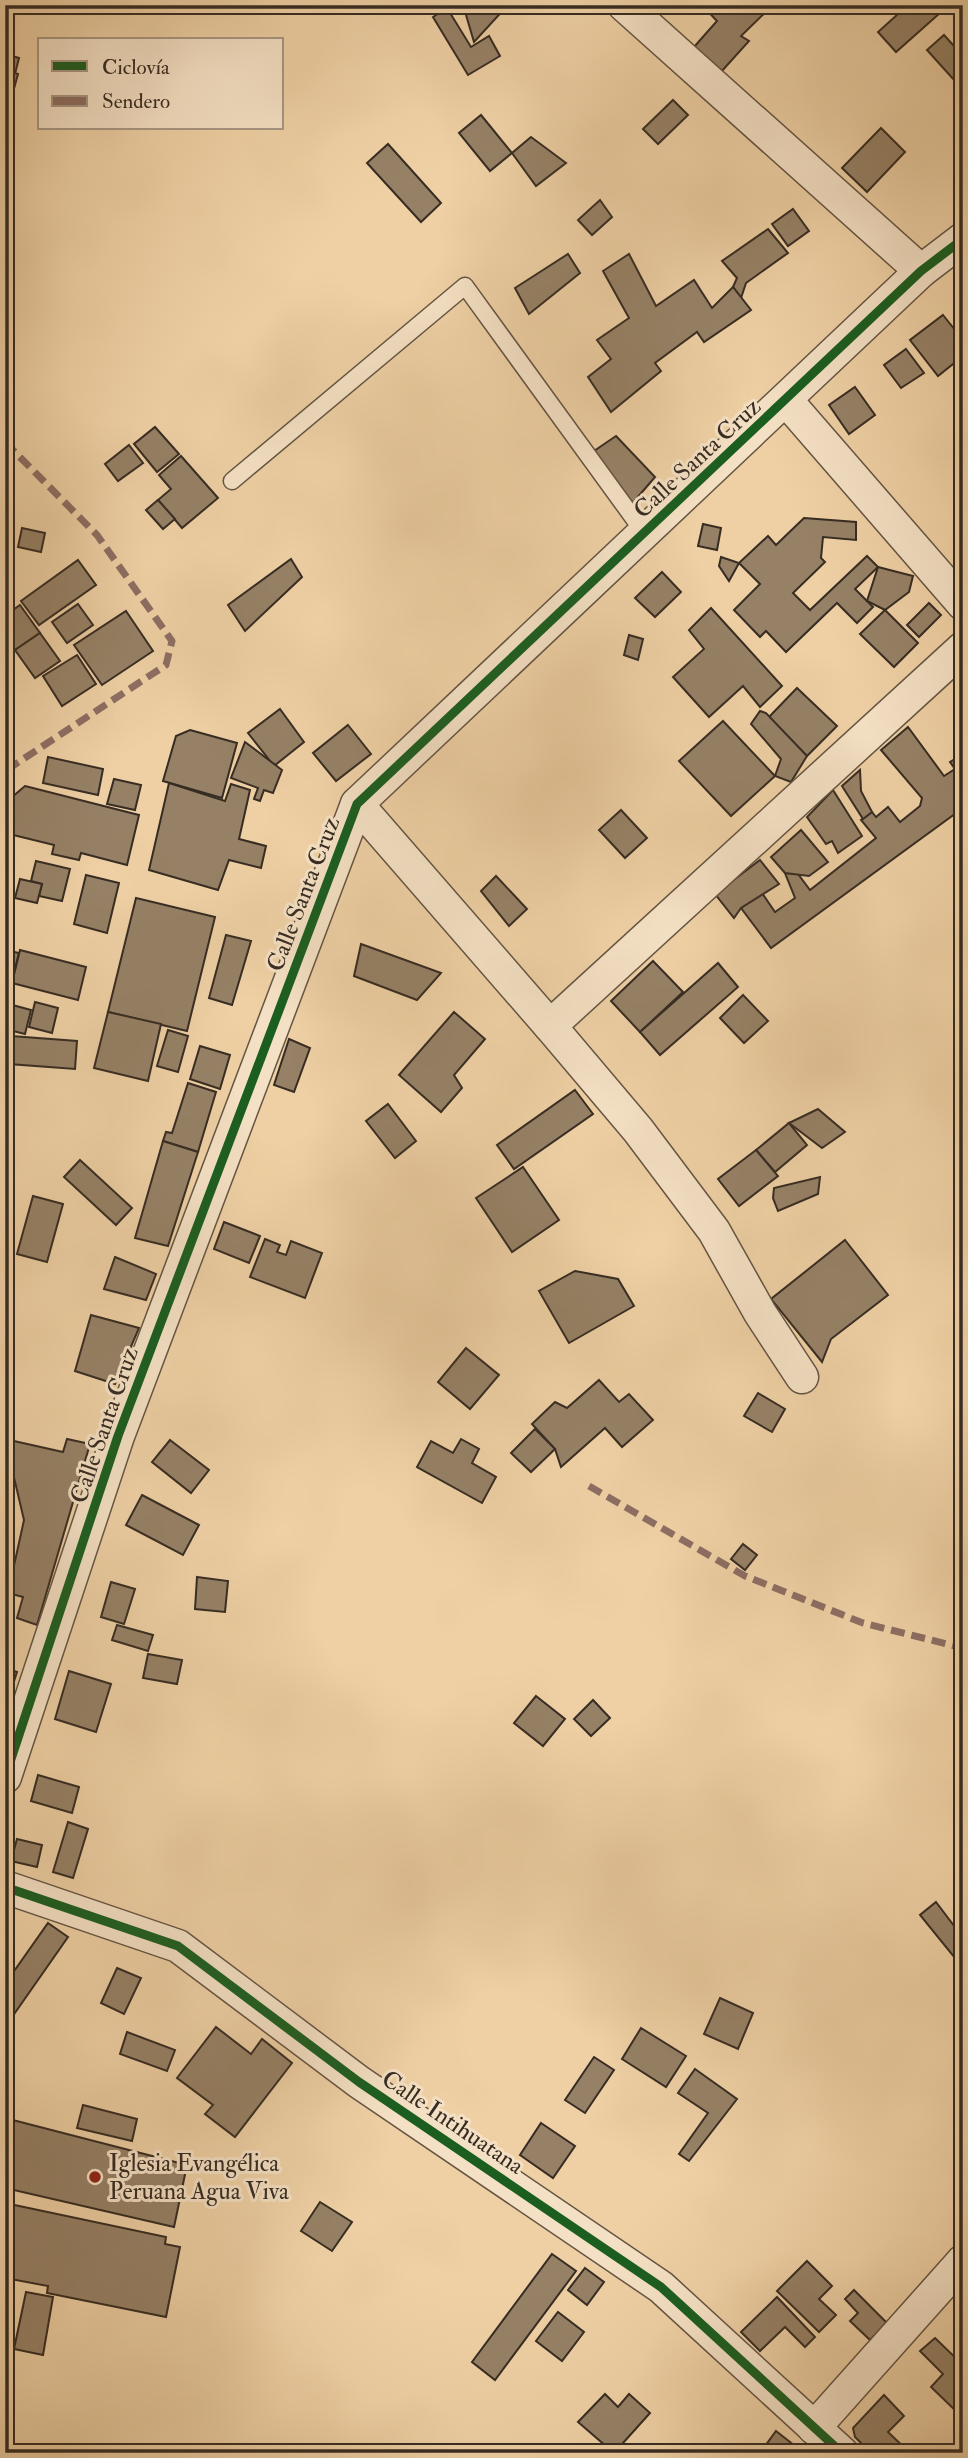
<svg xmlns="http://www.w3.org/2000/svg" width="968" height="2458" font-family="'IM FELL Double Pica',serif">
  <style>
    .building { fill: #968166; stroke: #372c23; stroke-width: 2 }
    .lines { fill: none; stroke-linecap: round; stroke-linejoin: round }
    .service-casing { stroke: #655543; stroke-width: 19 }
    .minor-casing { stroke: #655543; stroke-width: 35 }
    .service { stroke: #f4e0c4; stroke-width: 16 }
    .minor { stroke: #f4e0c4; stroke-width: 32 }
    .quiet { stroke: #8d6e63; stroke-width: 7; stroke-dasharray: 14 7; stroke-linecap: butt }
    .cycleway-casing { stroke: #f4e0c4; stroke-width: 13 }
    .cycleway { stroke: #1b5e20; stroke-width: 9 }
    .poi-dot { fill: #8f2418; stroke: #f4e0c4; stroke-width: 2.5 }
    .labels { text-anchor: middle; stroke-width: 6; stroke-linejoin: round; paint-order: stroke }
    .street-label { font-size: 24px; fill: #372c23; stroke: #f4e0c4 }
    .poi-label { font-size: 24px; fill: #372c23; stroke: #f4e0c4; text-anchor: start }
  </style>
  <rect width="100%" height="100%" fill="#eed0a4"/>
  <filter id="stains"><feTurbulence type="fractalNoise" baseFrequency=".00286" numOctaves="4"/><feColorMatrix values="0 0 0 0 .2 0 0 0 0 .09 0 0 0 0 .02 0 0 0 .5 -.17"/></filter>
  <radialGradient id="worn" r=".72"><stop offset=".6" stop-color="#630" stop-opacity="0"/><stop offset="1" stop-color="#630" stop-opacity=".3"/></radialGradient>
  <!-- building -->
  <g class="building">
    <path d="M467,5H508L474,42L464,8Z"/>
    <path d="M702,5H773L741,36L749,41L721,72L694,47L717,21Z"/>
    <path d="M908,5H949L896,52L878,32Z"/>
    <path d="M447,8L471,47L489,36L500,56L468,75L433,17Z"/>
    <path d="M944,35L963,56V90L927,50Z"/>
    <path d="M5,54L19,58L15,74L5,71Z"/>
    <path d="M5,71L18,74L12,96L5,94Z"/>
    <path d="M673,100L688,115L658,144L643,129Z"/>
    <path d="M481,115L512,153L490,171L459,133Z"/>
    <path d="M881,128L905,152L867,192L842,168Z"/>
    <path d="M531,137L566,163L536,186L512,153Z"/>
    <path d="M388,144L441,203L421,222L367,163Z"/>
    <path d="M600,200L612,217L592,235L578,220Z"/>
    <path d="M793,209L809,231L788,246L772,224Z"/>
    <path d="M768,229L788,253L746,283L741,298L733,287L737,278L722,261Z"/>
    <path d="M568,254L580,273L529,314L515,288Z"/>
    <path d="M629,254L656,306L694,280L712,308L733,287L751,310L704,342L697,332L655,363L661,371L611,412L588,377L611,359L597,340L629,318L603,271Z"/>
    <path d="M943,315L963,340V356L938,376L910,340Z"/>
    <path d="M906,349L924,373L901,388L884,365Z"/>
    <path d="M855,387L875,415L849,434L829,405Z"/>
    <path d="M155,427L179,454L157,472L134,444Z"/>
    <path d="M616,436L655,477L631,505L594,451Z"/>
    <path d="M129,445L143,463L118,481L105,464Z"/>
    <path d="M181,456L218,498L182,528L158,500L171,489L159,475Z"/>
    <path d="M158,500L175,519L163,529L146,510Z"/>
    <path d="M804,518L856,522V540L823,537L821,558L825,562L793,593L810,610L867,556L878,567L855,589L873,607L857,623L837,603L786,652L766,631L760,637L734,610L760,584L739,563L768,536L776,545Z"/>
    <path d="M703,524L721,528L717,550L698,546Z"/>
    <path d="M22,528L45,533L41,552L18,547Z"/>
    <path d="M721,557L739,563L729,581L719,566Z"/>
    <path d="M291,559L302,577L245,631L228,605Z"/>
    <path d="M78,560L96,585L39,625L21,601Z"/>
    <path d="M878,567L913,576L909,592L885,610L867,601Z"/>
    <path d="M662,572L681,592L655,617L635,598Z"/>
    <path d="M929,603L941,615L919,637L907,625Z"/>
    <path d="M78,604L93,625L67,643L52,622Z"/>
    <path d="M20,605L40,633L15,650L5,636V616Z"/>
    <path d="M711,608L782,686L760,707L743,686L709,717L673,677L704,649L689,630Z"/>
    <path d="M885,610L918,643L894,667L860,634Z"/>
    <path d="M126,611L153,651L102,685L74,645Z"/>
    <path d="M40,633L60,661L35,678L15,650Z"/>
    <path d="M629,635L643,639L638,660L624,655Z"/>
    <path d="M77,655L96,684L62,706L43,676Z"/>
    <path d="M797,688L837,726L807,756L768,718Z"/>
    <path d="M280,709L304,742L274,766L248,733Z"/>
    <path d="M760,711L766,713L807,756L791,782L775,776L781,759L751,724Z"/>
    <path d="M723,721L775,776L731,816L679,761Z"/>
    <path d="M348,725L371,754L336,781L313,753Z"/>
    <path d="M908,727L944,776L955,769L950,762L963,754V808L771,948L741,908L762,893L775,912L795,898L785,873L798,874L810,890L876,838L861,820L872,812L876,817L888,807L900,822L920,806L922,798L881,750Z"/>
    <path d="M190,730L237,743L222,798L163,781L176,736Z"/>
    <path d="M245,742L282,770L273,793L264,790L260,801L254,799L258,788L231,778Z"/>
    <path d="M48,757L103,769L98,795L43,783Z"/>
    <path d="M860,770L861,791L872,812L863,819L842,786Z"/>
    <path d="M114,779L141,785L135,810L107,804Z"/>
    <path d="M169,783L225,801L231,784L250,790L239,839L266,846L261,868L229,860L218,890L149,870Z"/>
    <path d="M25,786L139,815L127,865L81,853L79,860L52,854L54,845L5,833V803Z"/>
    <path d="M833,790L862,836L838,853L832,841L826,844L807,817Z"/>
    <path d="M621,810L647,838L625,858L599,830Z"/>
    <path d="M801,830L828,862L809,876L785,873L771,857Z"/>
    <path d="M760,860L779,884L741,908L734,918L715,894Z"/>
    <path d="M36,861L70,869L62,901L39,896L42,884L31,881Z"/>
    <path d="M86,875L119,883L107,933L74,924Z"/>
    <path d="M496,876L527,909L509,926L481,891Z"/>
    <path d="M20,879L42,884L37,903L15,898Z"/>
    <path d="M136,898L215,917L187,1031L108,1012Z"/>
    <path d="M226,935L251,941L232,1005L209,998Z"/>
    <path d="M361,944L441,973L417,1000L354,976Z"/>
    <path d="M5,950L19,953L13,976L5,975Z"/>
    <path d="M20,950L86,967L78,1000L12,983Z"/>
    <path d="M653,961L683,992L640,1032L611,1001Z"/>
    <path d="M718,963L738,987L660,1055L640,1032Z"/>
    <path d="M743,995L768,1021L744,1043L720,1018Z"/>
    <path d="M35,1002L58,1008L52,1033L29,1027Z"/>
    <path d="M5,1003L31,1010L25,1034L5,1029Z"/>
    <path d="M108,1012L161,1024L148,1081L94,1068Z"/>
    <path d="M454,1012L485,1039L454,1075L462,1088L441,1112L399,1075Z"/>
    <path d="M168,1030L188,1036L178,1072L157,1066Z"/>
    <path d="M11,1036L77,1041L75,1069L9,1064Z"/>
    <path d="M289,1039L310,1048L294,1092L274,1085Z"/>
    <path d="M200,1046L230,1055L220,1089L190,1079Z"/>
    <path d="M188,1083L216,1092L198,1152L163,1141L166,1132L172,1133Z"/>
    <path d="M575,1090L593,1114L514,1169L497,1145Z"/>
    <path d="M388,1104L416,1141L395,1158L366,1121Z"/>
    <path d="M818,1109L845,1132L822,1148L789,1123Z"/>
    <path d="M789,1123L807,1145L775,1172L756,1150Z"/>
    <path d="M163,1141L198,1152L168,1246L135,1238Z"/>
    <path d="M756,1150L778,1176L739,1206L718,1179Z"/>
    <path d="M80,1160L132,1208L116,1225L64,1177Z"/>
    <path d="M523,1167L559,1220L512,1252L476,1198Z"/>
    <path d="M820,1177L818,1194L778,1211L773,1198L774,1188Z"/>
    <path d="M33,1196L63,1204L47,1262L17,1254Z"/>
    <path d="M224,1222L260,1236L249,1263L214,1249Z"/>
    <path d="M265,1239L280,1245L277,1252L286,1255L291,1241L322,1253L305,1298L250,1277Z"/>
    <path d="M845,1240L888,1295L831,1339L822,1362L771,1299Z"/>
    <path d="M115,1257L156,1274L146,1300L104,1289Z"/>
    <path d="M575,1271L618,1279L634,1306L569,1343L539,1291Z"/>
    <path d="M91,1315L139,1328L115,1384L75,1371Z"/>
    <path d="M466,1348L499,1375L470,1409L438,1382Z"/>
    <path d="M599,1380L619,1402L629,1394L653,1420L622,1447L605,1428L561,1467L555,1449L532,1424L555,1402L567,1408Z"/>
    <path d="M758,1393L785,1409L772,1432L744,1416Z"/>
    <path d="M535,1429L555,1449L531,1472L511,1453Z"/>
    <path d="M5,1439L63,1452L67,1439L90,1444L37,1625L17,1618L23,1597L8,1593L24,1520Z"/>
    <path d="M461,1439L479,1449L472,1463L496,1477L482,1503L417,1467L431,1441L453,1453Z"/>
    <path d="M170,1440L209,1470L191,1493L152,1462Z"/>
    <path d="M142,1495L199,1525L183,1555L126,1525Z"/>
    <path d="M743,1544L757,1555L745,1570L731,1559Z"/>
    <path d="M197,1577L228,1581L225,1612L195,1609Z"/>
    <path d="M111,1582L135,1589L124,1624L101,1617Z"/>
    <path d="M117,1625L153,1635L148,1651L112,1640Z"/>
    <path d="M148,1654L182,1660L177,1684L143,1678Z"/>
    <path d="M5,1668L17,1672L5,1710Z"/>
    <path d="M69,1671L111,1684L96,1732L55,1719Z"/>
    <path d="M536,1696L565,1719L543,1746L514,1723Z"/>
    <path d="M593,1700L610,1718L591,1736L574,1719Z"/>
    <path d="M38,1775L79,1787L72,1813L31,1801Z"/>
    <path d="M68,1822L88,1829L73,1878L53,1872Z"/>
    <path d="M17,1839L42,1845L37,1867L11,1861Z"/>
    <path d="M936,1902L958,1931L963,1927V1968L920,1915Z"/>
    <path d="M48,1923L68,1937L10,2020L5,2017V1984Z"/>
    <path d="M117,1968L141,1978L124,2014L101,2003Z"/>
    <path d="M720,1998L753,2013L738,2049L704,2034Z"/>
    <path d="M216,2027L251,2054L262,2039L292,2063L235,2137L205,2114L213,2105L177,2078Z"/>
    <path d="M641,2028L686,2056L666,2087L622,2059Z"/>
    <path d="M127,2032L175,2050L167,2071L120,2054Z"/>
    <path d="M594,2057L614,2070L585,2113L565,2100Z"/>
    <path d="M695,2069L737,2099L689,2161L679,2154L708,2113L678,2093Z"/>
    <path d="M83,2105L137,2119L132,2141L77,2128Z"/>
    <path d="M5,2118L187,2165L174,2227L5,2188Z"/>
    <path d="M541,2123L575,2146L553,2178L520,2155Z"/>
    <path d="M320,2202L352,2222L332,2251L301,2231Z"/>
    <path d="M5,2203L166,2237L165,2244L180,2247L166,2317L47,2293L48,2286L5,2278Z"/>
    <path d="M552,2254L576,2271L495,2380L472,2362Z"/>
    <path d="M807,2261L832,2286L819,2299L836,2315L819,2332L777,2291Z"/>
    <path d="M585,2268L604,2282L587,2305L568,2290Z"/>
    <path d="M854,2290L887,2323L870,2340L850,2321L858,2313L845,2299Z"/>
    <path d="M26,2292L53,2297L43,2355L14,2349Z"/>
    <path d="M777,2297L815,2337L805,2347L785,2327L760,2351L741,2332Z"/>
    <path d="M558,2312L584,2332L562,2361L536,2341Z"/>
    <path d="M935,2338L963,2365L957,2372L963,2378V2418L931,2387L943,2374L920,2351Z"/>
    <path d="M605,2394L618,2407L629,2394L650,2413L614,2453L578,2422Z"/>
    <path d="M884,2395L904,2416L888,2432L910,2453H871L855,2437L853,2428Z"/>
    <path d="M776,2431L804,2453H760Z"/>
  </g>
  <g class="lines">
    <!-- service casing -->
    <g class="service-casing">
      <path id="service" d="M232,481L465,286L645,534"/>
    </g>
    <!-- minor casing -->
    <g class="minor-casing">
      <g id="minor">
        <path d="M624,5L921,271"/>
        <path d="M786,400L963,604"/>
        <path d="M357,804L550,1026L963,648"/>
        <path d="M550,1026L638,1130L714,1231L760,1313L802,1377"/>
        <path d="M5,1777L118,1436L357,804L921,271L963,239"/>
        <path d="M5,1887L178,1946L359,2082L661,2287L842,2453"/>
        <path d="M814,2428L963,2261"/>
      </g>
    </g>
    <!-- service -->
    <use href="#service" class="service"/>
    <!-- minor -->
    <use href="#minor" class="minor"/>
    <!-- quiet -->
    <g class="quiet">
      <path d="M5,442L97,535L172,641L166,665L5,771"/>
      <path d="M589,1486L745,1576L863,1623L963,1648"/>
    </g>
    <!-- cycleway casing -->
    <g class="cycleway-casing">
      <g id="cycleway">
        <path d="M5,1777L118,1436L357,804L921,271L963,239"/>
        <path d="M5,1887L178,1946L359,2082L661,2287L842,2453"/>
      </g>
    </g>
    <!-- cycleway -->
    <use href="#cycleway" class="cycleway"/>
  </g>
  <!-- markers -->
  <circle class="poi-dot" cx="95" cy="2177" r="7"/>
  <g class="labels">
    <!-- street labels -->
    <g class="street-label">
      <text transform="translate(697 458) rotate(-43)" y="8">Calle Santa Cruz</text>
      <text transform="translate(303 894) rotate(-69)" y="8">Calle Santa Cruz</text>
      <text transform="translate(104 1425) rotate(-71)" y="8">Calle Santa Cruz</text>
      <text transform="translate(453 2122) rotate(34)" y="8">Calle Intihuatana</text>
    </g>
    <!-- poi labels -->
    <g class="poi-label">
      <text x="109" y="2171">Iglesia Evangélica<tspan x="109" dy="28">Peruana Agua Viva</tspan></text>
    </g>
  </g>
  <!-- margin -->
  <rect width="968" height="2458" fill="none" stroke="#eed0a4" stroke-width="28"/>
  <rect x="7" y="7" width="954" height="2444" fill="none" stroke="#372c23" stroke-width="3.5"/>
  <rect x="14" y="14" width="940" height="2430" fill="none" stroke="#372c23" stroke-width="2"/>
  <!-- legend -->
  <rect x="38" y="38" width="245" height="91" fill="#f4e0c4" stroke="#a89884" stroke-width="2"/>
  <rect x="52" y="61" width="35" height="10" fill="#1b5e20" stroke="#a89884" stroke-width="2"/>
  <text x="102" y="74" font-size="21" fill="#372c23">Ciclovía</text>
  <rect x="52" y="96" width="35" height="10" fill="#8d6e63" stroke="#a89884" stroke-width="2"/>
  <text x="102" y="108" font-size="21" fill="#372c23">Sendero</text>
  <rect width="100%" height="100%" filter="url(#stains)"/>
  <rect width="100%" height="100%" fill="url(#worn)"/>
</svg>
